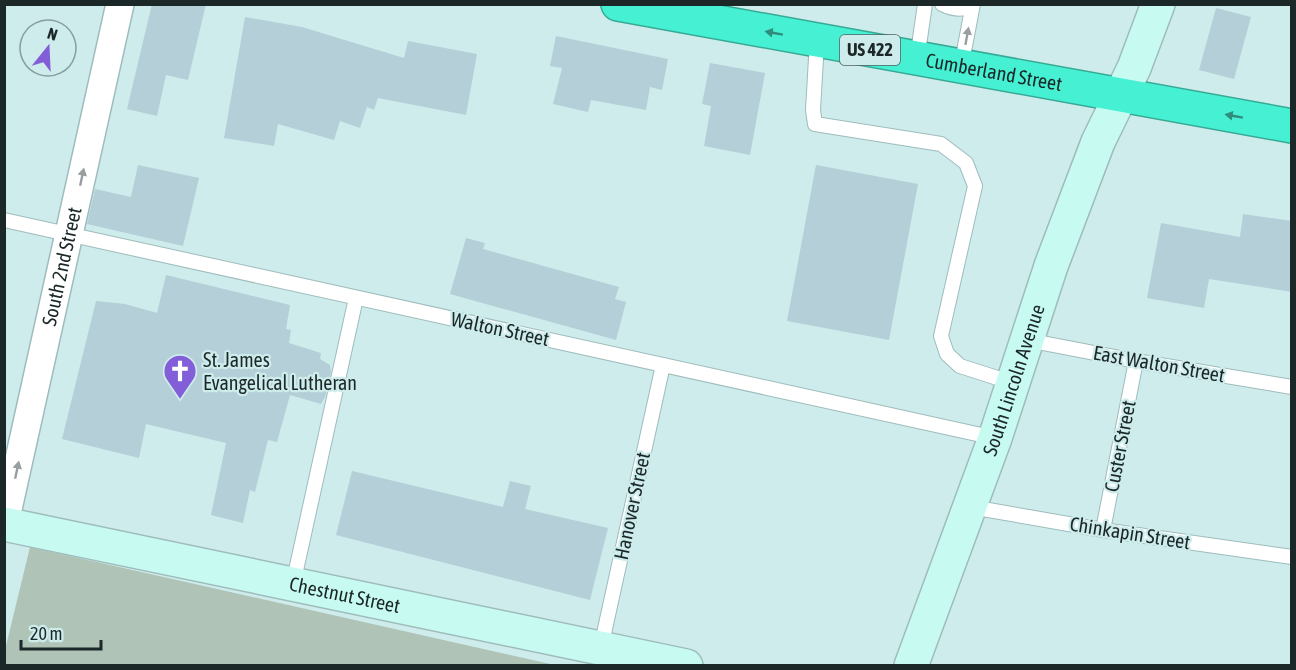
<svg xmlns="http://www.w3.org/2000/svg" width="1296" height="670" font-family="'Asap Condensed',sans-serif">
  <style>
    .green { fill: #afc4b7 }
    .building { fill: #b4cfd7 }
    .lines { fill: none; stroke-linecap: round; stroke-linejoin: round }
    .lane-casing { stroke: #9fbcbc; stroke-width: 16 }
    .street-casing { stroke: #9fbcbc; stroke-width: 30 }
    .secondary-casing { stroke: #9fbcbc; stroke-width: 36 }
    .highway-casing { stroke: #37aa96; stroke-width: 36 }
    .lane { stroke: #fff; stroke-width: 14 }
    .street { stroke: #fff; stroke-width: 27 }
    .secondary { stroke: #c7fbf2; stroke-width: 33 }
    .highway { stroke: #45f1d2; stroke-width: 33 }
    .oneway { fill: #308c7d }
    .oneway2 { fill: #999e9e }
    .labels { text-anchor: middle; stroke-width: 4.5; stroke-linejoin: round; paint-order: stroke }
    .shield { fill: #ceecec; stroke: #516263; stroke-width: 1.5 }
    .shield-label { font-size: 18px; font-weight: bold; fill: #1c2728 }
    .street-label { font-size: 20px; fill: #1c2728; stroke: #ceecec }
    .poi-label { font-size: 20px; fill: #1c2728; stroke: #ceecec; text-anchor: start }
  </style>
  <rect width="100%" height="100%" fill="#ceecec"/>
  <!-- green -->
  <path class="green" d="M30,547L555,665H5V650Z"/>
  <!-- building -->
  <g class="building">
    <path d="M152,4H206L188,80L166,75L157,116L127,109Z"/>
    <path d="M1216,8L1251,17L1234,79L1199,70Z"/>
    <path d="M245,17L302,27L404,58L408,41L477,54L466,115L378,98L374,110L367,107L360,128L340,121L334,140L278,124L274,146L224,138Z"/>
    <path d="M556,36L668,59L662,90L650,87L646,110L591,100L588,112L553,104L562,68L550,66Z"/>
    <path d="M710,63L765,73L750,155L704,146L711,106L702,104Z"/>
    <path d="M138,165L199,178L183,246L87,224L95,189L131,197Z"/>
    <path d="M816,165L918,184L889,340L787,321Z"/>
    <path d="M1243,214L1292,221V292L1209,279L1204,308L1147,298L1161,223L1240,237Z"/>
    <path d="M466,238L485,243L483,249L619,287L615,299L626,302L616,340L450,294Z"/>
    <path d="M166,275L290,305L286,329L291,330L289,343L321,353L320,359L330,365L331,372L325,397L321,404L290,395L277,442L268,440L255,492L250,490L243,523L211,515L226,443L146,424L139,458L62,439L96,301L125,304L157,313Z"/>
    <path d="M352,471L503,507L510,481L531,486L525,509L608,528L590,600L336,535Z"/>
  </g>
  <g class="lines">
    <!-- lane casing -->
    <g class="lane-casing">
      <g id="lane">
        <path d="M942,4C952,9 963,10 972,6"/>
        <path d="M817,41L813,110L815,124L941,144L966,163L975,186L941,336L947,354L960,366L1013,383"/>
        <path d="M917,59L925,4"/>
        <path d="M961,67L973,4"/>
        <path d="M4,220L995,438"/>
        <path d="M1027,340L1136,361L1292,387"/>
        <path d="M971,507L1103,530L1292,557"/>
        <path d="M1103,530L1136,361"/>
        <path d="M293,584L356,298"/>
        <path d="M601,647L663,365"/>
      </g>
    </g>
    <!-- street casing -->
    <g class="street-casing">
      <g id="street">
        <path id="s1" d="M4,527L120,4"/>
      </g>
    </g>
    <!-- secondary casing -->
    <g class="secondary-casing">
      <g id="secondary">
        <path id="s2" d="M4,524L686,666"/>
        <path id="s3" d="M911,666L995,438L1051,266L1098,142L1134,68L1158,4"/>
      </g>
    </g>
    <!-- highway casing -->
    <g class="highway-casing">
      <g id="highway">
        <path id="s4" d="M618,4L1292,126"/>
      </g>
    </g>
    <!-- lane -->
    <use href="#lane" class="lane"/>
    <!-- street -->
    <use href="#street" class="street"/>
    <!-- secondary -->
    <use href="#secondary" class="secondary"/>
    <!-- highway -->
    <use href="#highway" class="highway"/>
  </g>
  <!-- one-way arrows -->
  <defs><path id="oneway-solid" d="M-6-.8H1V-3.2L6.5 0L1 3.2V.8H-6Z" transform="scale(1.5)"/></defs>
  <g class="oneway">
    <use href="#oneway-solid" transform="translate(774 33) rotate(-170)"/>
    <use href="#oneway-solid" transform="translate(1234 116) rotate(-170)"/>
  </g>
  <g class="oneway2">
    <use href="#oneway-solid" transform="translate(967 36) rotate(-80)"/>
    <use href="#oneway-solid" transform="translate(82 177) rotate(-78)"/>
    <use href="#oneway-solid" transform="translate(17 470) rotate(-78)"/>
  </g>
  <!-- icons -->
  <defs>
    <g id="church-pin" transform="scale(1.725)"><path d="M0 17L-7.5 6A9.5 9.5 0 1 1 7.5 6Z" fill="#835ed9" stroke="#ceecec"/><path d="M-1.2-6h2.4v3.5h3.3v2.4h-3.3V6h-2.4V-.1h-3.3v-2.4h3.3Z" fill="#fff"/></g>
  </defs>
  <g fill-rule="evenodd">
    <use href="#church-pin" x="180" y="371"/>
  </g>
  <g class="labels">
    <!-- shield labels -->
    <rect class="shield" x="840" y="35" width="60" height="30" rx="4.5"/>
    <g class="shield-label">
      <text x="870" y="56">US 422</text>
    </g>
    <!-- street labels -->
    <g class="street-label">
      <text dy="7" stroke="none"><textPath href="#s4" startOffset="382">Cumberland Street</textPath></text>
      <text dy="7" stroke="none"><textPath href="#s1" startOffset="267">South 2nd Street</textPath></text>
      <text transform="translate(500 329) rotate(12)" y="7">Walton Street</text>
      <text transform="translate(1159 364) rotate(10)" y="7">East Walton Street</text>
      <text dy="7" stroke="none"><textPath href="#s3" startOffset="304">South Lincoln Avenue</textPath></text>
      <text transform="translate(1120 446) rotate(-79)" y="7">Custer Street</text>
      <text transform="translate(632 506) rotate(-78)" y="7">Hanover Street</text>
      <text transform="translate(1130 533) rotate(9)" y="7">Chinkapin Street</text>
      <text dy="7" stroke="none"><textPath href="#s2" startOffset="348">Chestnut Street</textPath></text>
    </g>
    <!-- poi labels -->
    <g class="poi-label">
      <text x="203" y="367">St. James<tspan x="203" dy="23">Evangelical Lutheran</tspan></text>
    </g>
  </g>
  <!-- border -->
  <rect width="1296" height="670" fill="none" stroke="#1c2728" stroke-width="12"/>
  <!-- north arrow -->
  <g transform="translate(48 48) rotate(18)"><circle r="28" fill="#ceecec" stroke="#879d9e" stroke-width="1.5"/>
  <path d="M0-4.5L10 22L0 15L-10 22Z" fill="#835ed9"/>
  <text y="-9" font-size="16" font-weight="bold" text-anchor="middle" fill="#1c2728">N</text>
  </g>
  <!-- scale -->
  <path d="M21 640v9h80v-9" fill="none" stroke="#1c2728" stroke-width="3"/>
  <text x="30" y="640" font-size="18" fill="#1c2728" stroke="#ceecec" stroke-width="4.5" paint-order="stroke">20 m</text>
</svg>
